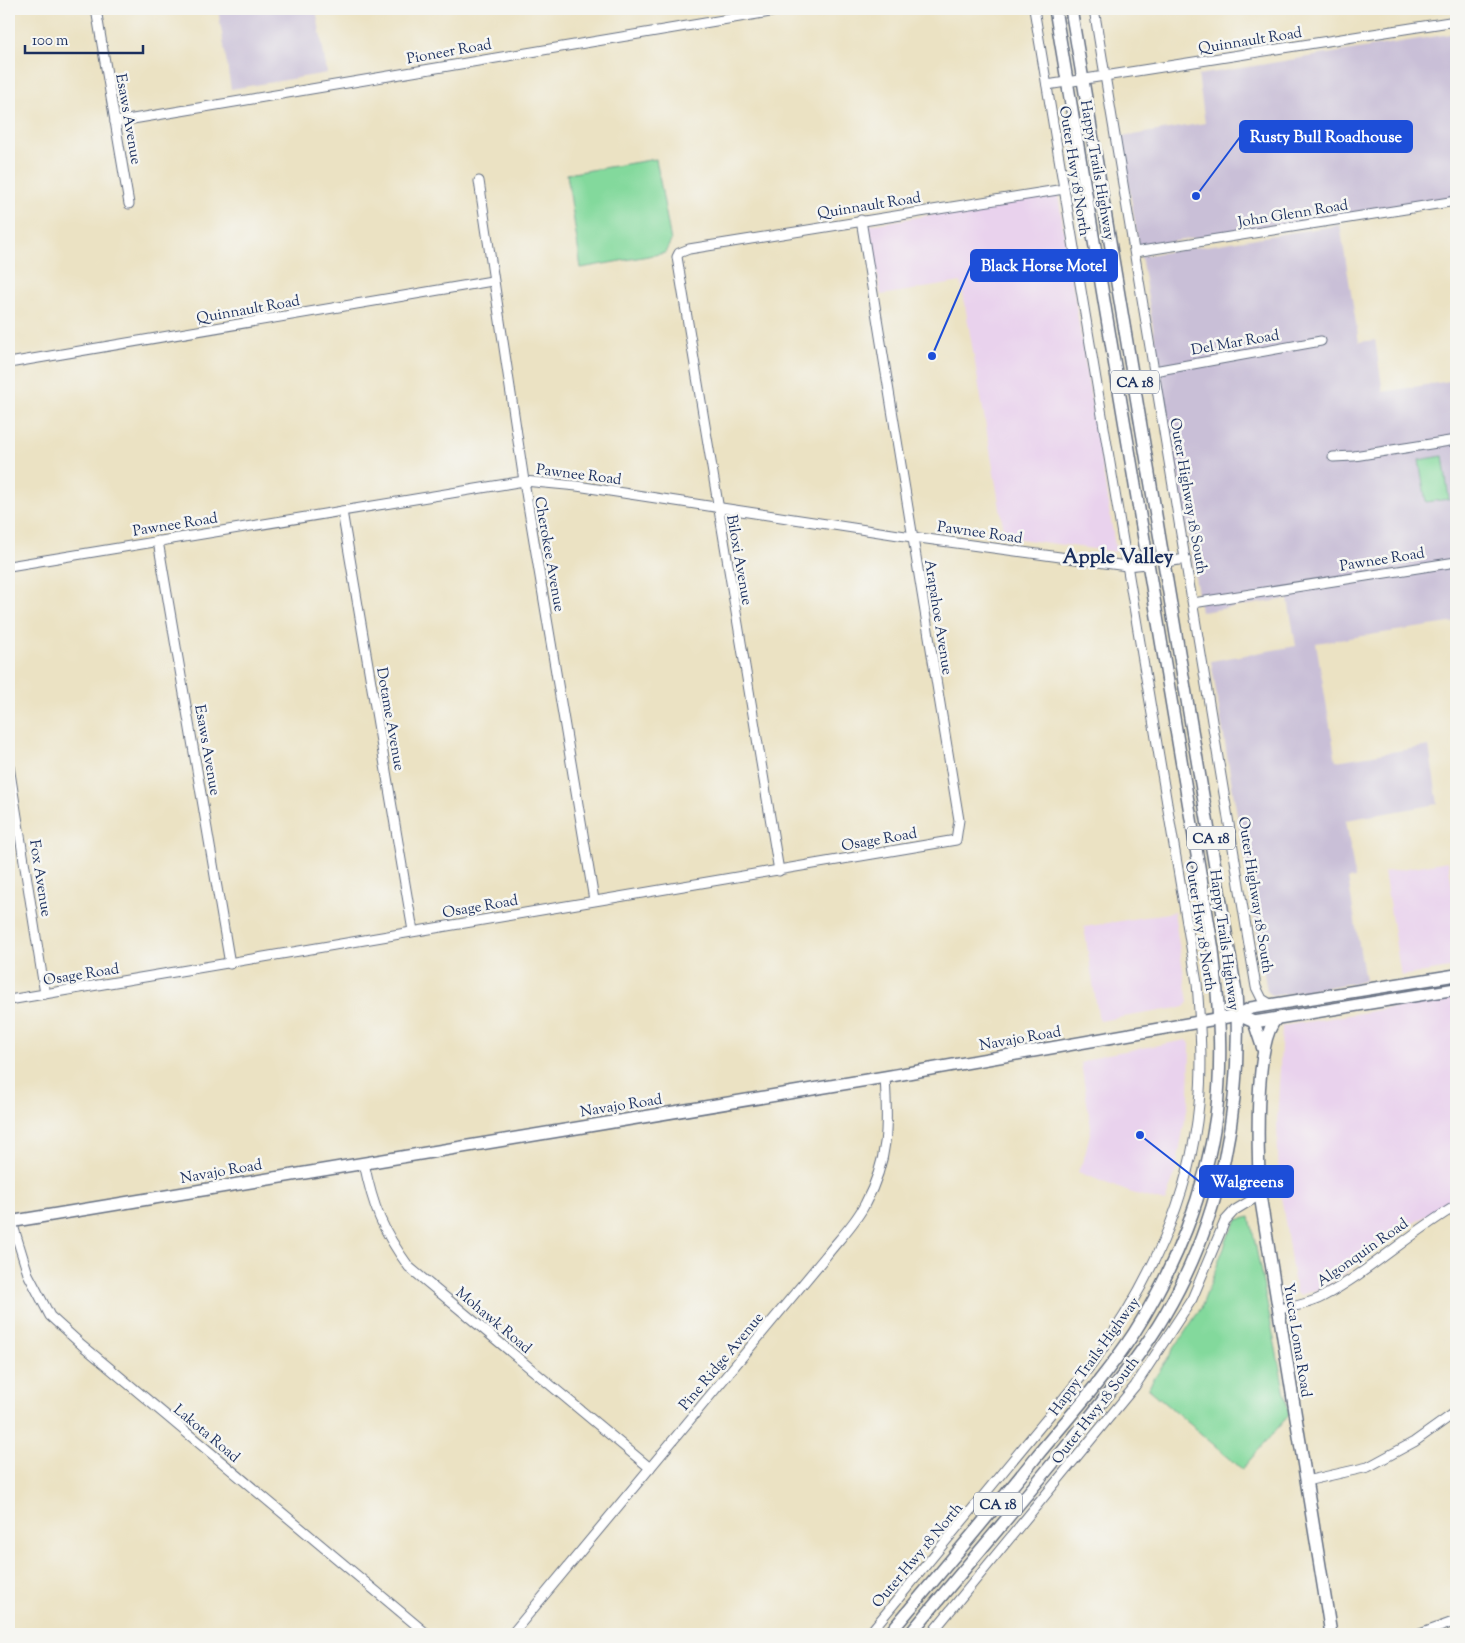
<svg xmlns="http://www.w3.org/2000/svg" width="1465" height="1643" font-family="'Sorts Mill Goudy',serif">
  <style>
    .built { fill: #e9d2ed }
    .industrial { fill: #c9bfd7 }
    .green { fill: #83d99c; stroke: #4f847d }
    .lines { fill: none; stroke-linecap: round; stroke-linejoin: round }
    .minor-casing { stroke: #646e81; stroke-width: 11 }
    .major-casing { stroke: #646e81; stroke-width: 14 }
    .minor { stroke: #fff; stroke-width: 9 }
    .major { stroke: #fff; stroke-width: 11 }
    .labels { text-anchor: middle; stroke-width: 5; stroke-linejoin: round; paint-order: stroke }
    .shield { fill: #f6f6f2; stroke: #5d6b8a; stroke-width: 1 }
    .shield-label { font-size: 14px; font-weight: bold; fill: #1b2f5e }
    .street-label { font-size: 15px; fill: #1b2f5e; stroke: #f6f6f2 }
    .district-label { font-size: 20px; font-weight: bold; fill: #1b2f5e; stroke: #f6f6f2 }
    .leader { fill: none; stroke: #1d4ed8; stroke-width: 2 }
    .callout-dot { fill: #1d4ed8; stroke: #f6f6f2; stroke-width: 2 }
    .callout { fill: #1d4ed8; stroke: #1d4ed8; stroke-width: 2 }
    .callout-label { font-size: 16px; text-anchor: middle; font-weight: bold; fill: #fff }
  </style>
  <rect width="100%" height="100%" fill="#f6f6f2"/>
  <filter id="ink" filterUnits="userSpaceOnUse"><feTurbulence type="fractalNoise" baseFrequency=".02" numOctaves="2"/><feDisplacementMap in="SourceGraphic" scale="10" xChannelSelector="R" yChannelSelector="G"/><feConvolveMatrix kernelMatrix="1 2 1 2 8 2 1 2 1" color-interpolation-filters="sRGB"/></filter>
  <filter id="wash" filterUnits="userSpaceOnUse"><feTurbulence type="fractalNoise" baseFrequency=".0096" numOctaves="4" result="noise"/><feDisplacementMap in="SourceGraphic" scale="20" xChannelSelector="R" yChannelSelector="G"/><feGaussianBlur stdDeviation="1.12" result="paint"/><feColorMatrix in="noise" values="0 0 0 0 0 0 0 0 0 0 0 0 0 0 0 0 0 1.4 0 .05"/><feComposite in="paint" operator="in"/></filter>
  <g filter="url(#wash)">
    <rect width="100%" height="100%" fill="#ebe2c3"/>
    <!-- built -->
    <g class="built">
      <path d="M1058,194L1116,552L1005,537L961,282L881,295L869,225Z"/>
      <path d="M1448,861L1456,911V967L1401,976L1384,872Z"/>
      <path d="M1174,912L1188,1002L1184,1007L1099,1021L1084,927Z"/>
      <path d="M1456,997V1197L1404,1229L1339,1278L1321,1288L1301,1295L1296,1293L1279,1183L1277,1123L1282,1026Z"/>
      <path d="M1187,1040L1190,1044L1189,1099L1175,1174L1165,1202L1129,1192L1078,1172L1085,1155L1091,1128L1081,1063L1102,1055Z"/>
    </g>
    <!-- industrial -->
    <g class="industrial">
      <path d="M218,9H316L327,73L231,89Z"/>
      <path d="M1456,33V197L1139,247L1121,137L1205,123L1198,75Z"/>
      <path d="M1340,225L1359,342L1375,340L1383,392L1456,380V622L1316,643L1336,761L1429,746L1438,804L1346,820L1355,878L1348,879L1365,981L1273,996L1267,991L1211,661L1296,646L1288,599L1201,612L1141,256Z"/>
    </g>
    <!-- green -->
    <g class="green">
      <path d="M656,159L671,241L665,253L581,268L567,174Z"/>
      <path d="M1443,456L1449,499L1426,502L1419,460Z"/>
      <path d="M1250,1217L1289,1415L1242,1469L1148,1388L1201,1308L1229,1234L1237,1220Z"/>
    </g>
  </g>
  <g filter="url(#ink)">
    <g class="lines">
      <!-- minor casing -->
      <g class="minor-casing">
        <g id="minor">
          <path d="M96,9L129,204"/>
          <path d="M1094,9L1256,987L1262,999L1272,1005"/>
          <path d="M1047,85L1456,21"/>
          <path d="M115,122L788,9"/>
          <path d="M479,181L524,481L594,900"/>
          <path d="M1135,252L1456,201"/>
          <path d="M9,363L492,281"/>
          <path d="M1154,371L1321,341"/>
          <path d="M1333,457L1354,456L1456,440"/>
          <path d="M342,511L413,931"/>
          <path d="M158,541L230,964"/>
          <path d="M1165,562L1186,559"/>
          <path d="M9,566L524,481L577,486L912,537L1127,566L1147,564"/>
          <path d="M1193,603L1456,562"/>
          <path d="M9,766L45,994"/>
          <path d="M779,871L677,257L679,253L689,249L1064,189"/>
          <path d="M9,1000L956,840L959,820L861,220"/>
          <path d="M364,1163C373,1207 382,1230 409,1267L650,1468"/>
          <path d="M12,1222L28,1274L50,1316L82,1345L427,1634"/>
          <path d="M1278,1309C1292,1307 1309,1304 1322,1297C1369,1272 1410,1233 1456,1206"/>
          <path d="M1306,1481L1368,1467L1414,1442L1456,1412"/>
          <path d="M512,1634L826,1256C838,1240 856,1223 865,1204C889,1159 888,1126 885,1077"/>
          <path d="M869,1634L1092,1364C1148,1286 1190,1201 1199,1104C1203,1064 1200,1022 1197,983L1034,9"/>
          <path d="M931,1634L1135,1386L1192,1299L1225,1221L1235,1210L1260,1195"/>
          <path d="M1420,1634L1456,1621"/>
        </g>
      </g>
      <!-- major casing -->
      <g class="major-casing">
        <g id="major">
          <path d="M1238,1015L1254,1022L1456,989"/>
          <path d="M1277,1018C1253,1041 1258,1160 1260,1195L1331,1634"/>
          <path d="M1254,1022L1263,1049"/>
          <path d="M9,1222L885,1077L1199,1022L1238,1015L1251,1008L1456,975"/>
          <path d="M889,1634C938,1575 988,1517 1036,1457C1069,1417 1105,1377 1134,1333C1175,1268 1206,1192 1216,1116C1223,1059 1219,1006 1213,950L1055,9"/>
          <path d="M910,1634C969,1563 1029,1494 1086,1422C1113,1387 1142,1354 1164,1316C1222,1218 1243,1104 1236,992L1071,9"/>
        </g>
      </g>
      <!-- minor -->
      <use href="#minor" class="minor"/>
      <!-- major -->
      <use href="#major" class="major"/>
    </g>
  </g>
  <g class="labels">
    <!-- shield labels -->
    <g class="shield">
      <rect x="1111" y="370.5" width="48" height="23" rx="4"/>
      <rect x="1187" y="826.5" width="48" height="23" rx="4"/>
      <rect x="974" y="1492.5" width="48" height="23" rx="4"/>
    </g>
    <g class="shield-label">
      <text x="1135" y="387">CA 18</text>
      <text x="1211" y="843">CA 18</text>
      <text x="998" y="1509">CA 18</text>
    </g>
    <!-- street labels -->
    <g class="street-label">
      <text transform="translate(1250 40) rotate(-9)" y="5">Quinnault Road</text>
      <text transform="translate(449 51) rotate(-10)" y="5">Pioneer Road</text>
      <text transform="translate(129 119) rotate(80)" y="5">Esaws Avenue</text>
      <text transform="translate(1098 170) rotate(80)" y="5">Happy Trails Highway</text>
      <text transform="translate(1075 171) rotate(81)" y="5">Outer Hwy 18 North</text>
      <text transform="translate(869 205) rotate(-9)" y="5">Quinnault Road</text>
      <text transform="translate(1293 213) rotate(-9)" y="5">John Glenn Road</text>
      <text transform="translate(248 309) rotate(-10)" y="5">Quinnault Road</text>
      <text transform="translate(1235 342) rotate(-10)" y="5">Del Mar Road</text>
      <text transform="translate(579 474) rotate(7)" y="5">Pawnee Road</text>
      <text transform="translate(1189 496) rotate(80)" y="5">Outer Highway 18 South</text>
      <text transform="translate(175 524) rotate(-9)" y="5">Pawnee Road</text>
      <text transform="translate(980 532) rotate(8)" y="5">Pawnee Road</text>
      <text transform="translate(550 554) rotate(80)" y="5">Cherokee Avenue</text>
      <text transform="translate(1382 559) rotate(-9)" y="5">Pawnee Road</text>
      <text transform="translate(740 560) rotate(80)" y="5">Biloxi Avenue</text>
      <text transform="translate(939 617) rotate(81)" y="5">Arapahoe Avenue</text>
      <text transform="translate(391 719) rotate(80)" y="5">Dotame Avenue</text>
      <text transform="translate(208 750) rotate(80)" y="5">Esaws Avenue</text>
      <text transform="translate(879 839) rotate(-10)" y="5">Osage Road</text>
      <text transform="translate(41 878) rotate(81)" y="5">Fox Avenue</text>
      <text transform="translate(1256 895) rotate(81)" y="5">Outer Highway 18 South</text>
      <text transform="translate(480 906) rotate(-10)" y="5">Osage Road</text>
      <text transform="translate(1201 926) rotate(81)" y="5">Outer Hwy 18 North</text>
      <text transform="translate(1225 940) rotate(82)" y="5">Happy Trails Highway</text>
      <text transform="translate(81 974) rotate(-9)" y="5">Osage Road</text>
      <text transform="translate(1020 1038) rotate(-10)" y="5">Navajo Road</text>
      <text transform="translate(621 1105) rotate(-9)" y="5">Navajo Road</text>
      <text transform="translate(221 1171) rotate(-10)" y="5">Navajo Road</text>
      <text transform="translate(1362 1252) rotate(-35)" y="5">Algonquin Road</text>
      <text transform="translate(494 1320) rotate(40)" y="5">Mohawk Road</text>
      <text transform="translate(1298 1340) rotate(81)" y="5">Yucca Loma Road</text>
      <text transform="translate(1094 1356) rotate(-54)" y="5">Happy Trails Highway</text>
      <text transform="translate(721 1361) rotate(-50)" y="5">Pine Ridge Avenue</text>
      <text transform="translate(1095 1410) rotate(-52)" y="5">Outer Hwy 18 South</text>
      <text transform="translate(207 1433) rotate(40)" y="5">Lakota Road</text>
      <text transform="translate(917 1555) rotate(-50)" y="5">Outer Hwy 18 North</text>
    </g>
    <!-- district labels -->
    <g class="district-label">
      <text x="1118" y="563">Apple Valley</text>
    </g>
  </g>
  <!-- callouts -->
  <path class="leader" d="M1196 196L1240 137M932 356L971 265M1140 1135L1200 1182"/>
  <g class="callout-dot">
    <circle cx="1196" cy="196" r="5"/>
    <circle cx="932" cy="356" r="5"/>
    <circle cx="1140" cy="1135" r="5"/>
  </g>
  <g class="callout">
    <rect x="1240" y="121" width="172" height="31" rx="5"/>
    <rect x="971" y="250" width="146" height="31" rx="5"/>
    <rect x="1200" y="1166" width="93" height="31" rx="5"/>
  </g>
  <g class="callout-label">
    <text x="1326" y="142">Rusty Bull Roadhouse</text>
    <text x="1044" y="271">Black Horse Motel</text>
    <text x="1247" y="1187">Walgreens</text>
  </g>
  <!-- margin -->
  <rect width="1465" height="1643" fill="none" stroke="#f6f6f2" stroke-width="30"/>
  <!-- scale -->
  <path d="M25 45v8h118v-8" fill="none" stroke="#1b2f5e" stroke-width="2.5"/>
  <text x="32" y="45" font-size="15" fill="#1b2f5e" stroke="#f6f6f2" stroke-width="4" paint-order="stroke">100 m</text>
</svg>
